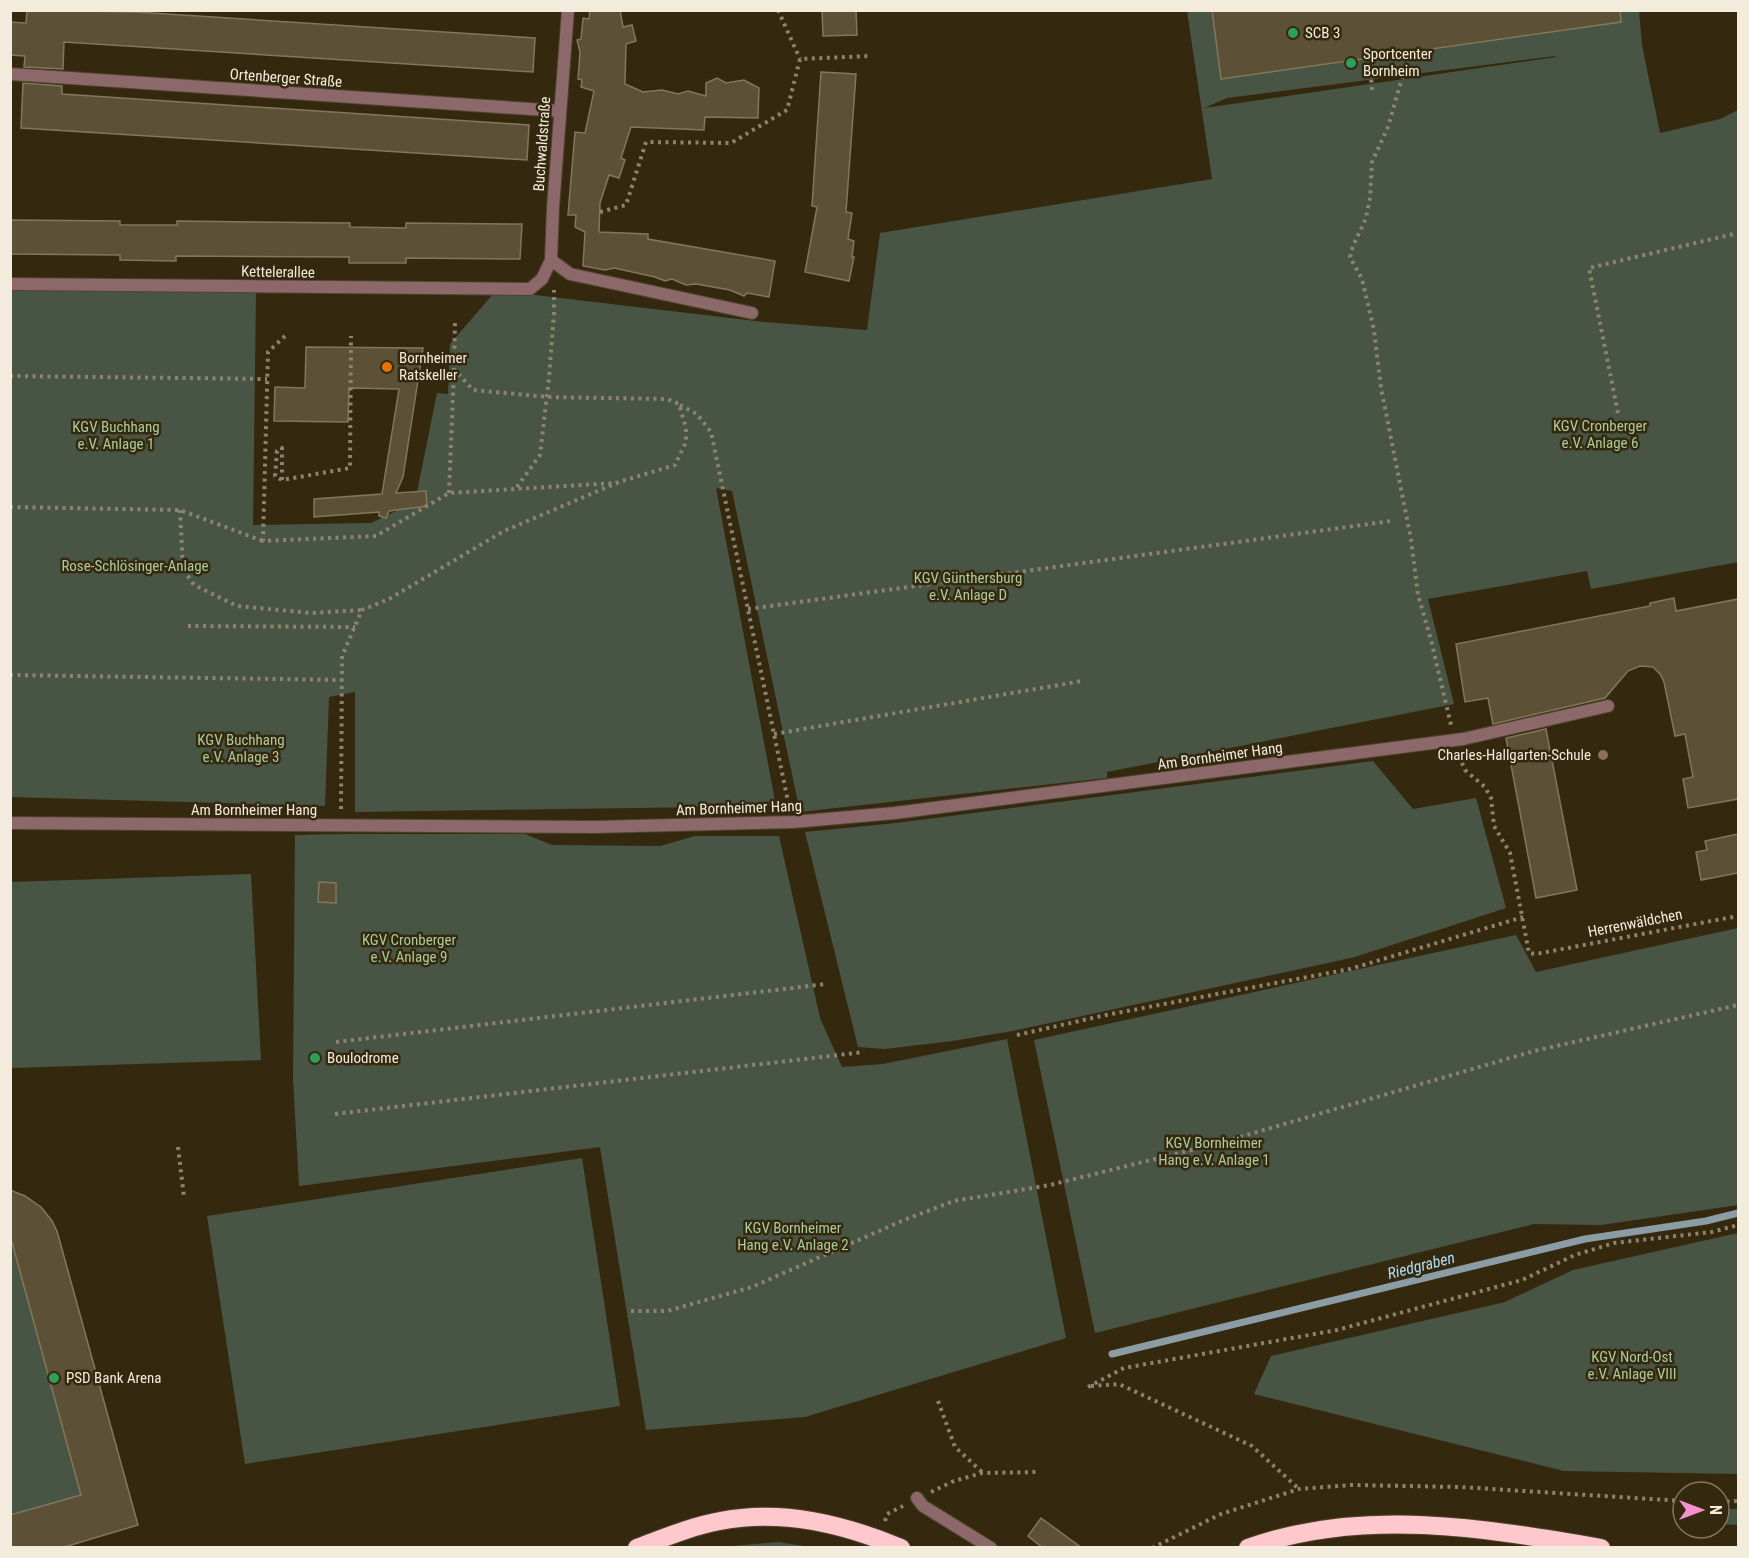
<svg xmlns="http://www.w3.org/2000/svg" width="1749" height="1558" font-family="'Roboto Condensed',sans-serif">
  <style>
    .green { fill: #495544; fill-rule: evenodd }
    .lines { fill: none; stroke-linecap: round; stroke-linejoin: round }
    .stream { stroke: #8b9ca4; stroke-width: 7 }
    .building { fill: #5c5137; stroke: #83775b; stroke-width: 1.5 }
    .service-casing { stroke: #4f442c; stroke-width: 14 }
    .minor-casing { stroke: #4f442c; stroke-width: 14 }
    .motorway-casing { stroke: #4f442c; stroke-width: 20 }
    .path { stroke: #8d836f; stroke-width: 4; stroke-dasharray: 3 4.5; stroke-linecap: butt }
    .service { stroke: #8c686b; stroke-width: 12 }
    .minor { stroke: #8c686b; stroke-width: 12 }
    .motorway { stroke: #fec8cd; stroke-width: 18 }
    .leisure-dot { fill: #2e9e5b; stroke: #34290f; stroke-width: 2 }
    .food-dot { fill: #e8710a; stroke: #34290f; stroke-width: 2 }
    .education-dot { fill: #8d6e63; stroke: #34290f; stroke-width: 2 }
    .labels { text-anchor: middle; stroke-width: 5; stroke-linejoin: round; paint-order: stroke }
    .poi-label { font-size: 15px; fill: #f3ecdd; stroke: #34290f; text-anchor: start }
    .street-label { font-size: 15px; fill: #f3ecdd; stroke: #34290f }
    .park-label { font-size: 15px; fill: #abcb9d; stroke: #34290f }
    .water-label { font-size: 16px; font-style: italic; fill: #b2dbf7; stroke: #34290f }
  </style>
  <rect width="100%" height="100%" fill="#34290f"/>
  <!-- green -->
  <g class="green">
    <path d="M1187,11H1639L1642,45L1660,133L1720,119L1738,110V562L1591,589L1587,571L1428,599L1454,704L1107,772V778L800,812L732,491L716,488L776,806L355,812V692L329,697L325,806L11,797V288L256,290L253,525L371,523L415,502L437,393L448,394L450,344L493,294H526L764,322L867,330L880,233L1212,179ZM1555,56L1556,57L1204,108L1227,98Z"/>
    <path d="M1373,761L1413,809L1476,798L1506,908L1355,957L1013,1031L952,1041L885,1049L858,1047L805,832L896,823Z"/>
    <path d="M345,834H525L552,845L660,846L695,836H779L820,1018L842,1067L883,1064L1007,1039L1066,1338L805,1417L646,1430L600,1147L299,1186L293,1078L295,835Z"/>
    <path d="M251,874L261,1060L11,1068V882Z"/>
    <path d="M1738,928V1205L1601,1225L1534,1224L1095,1333L1034,1040L1516,935L1536,972Z"/>
    <path d="M582,1158L620,1406L245,1464L207,1216Z"/>
    <path d="M10,1192C33,1198 47,1209 57,1231L138,1525L61,1547H11Z"/>
    <path d="M1738,1233V1474L1564,1471L1254,1394L1271,1356L1505,1302L1573,1270Z"/>
    <path d="M1719,1509H1738V1525L1719,1524Z"/>
    <path d="M778,1542L811,1547H717H720Z"/>
  </g>
  <g class="lines">
    <!-- stream -->
    <path class="stream" d="M1112,1354L1585,1239L1706,1221L1738,1213"/>
  </g>
  <!-- building -->
  <g class="building">
    <path d="M27,10L136,12L535,38L533,72L64,42L63,69L24,67L25,56L10,55V22L26,23Z"/>
    <path d="M590,10H620L623,27L632,25L636,41L626,44L625,84L643,92L662,90L678,94L688,91L706,96V83L717,78L726,83L744,80L759,88L758,118L705,117L704,130L631,127L621,158L625,160L619,178L609,175L600,203L599,232L648,234V239L775,261L769,297L747,293L744,296L730,290L696,284L686,285L672,279L665,281L655,277L614,268L605,270L583,266L585,232L575,227L576,215H568L575,132L585,133L594,91L581,87L582,80L578,79L580,52L577,40L581,39L583,18L589,19Z"/>
    <path d="M822,10H856L857,35L823,36Z"/>
    <path d="M1212,10H1620L1621,22L1221,79Z"/>
    <path d="M821,72L856,74L846,212L852,213L848,239L854,241L852,257H854L849,281L805,272L817,207L812,206Z"/>
    <path d="M23,83L62,86V94L529,125L527,160L21,128Z"/>
    <path d="M10,220L120,221V225H177V221L350,223V227L406,228V223L522,224L520,259L406,258V263H349V257L176,256V261L120,260V255L10,254Z"/>
    <path d="M306,347L423,348L403,477L396,493L426,491L427,506L389,511L386,518L379,516V512L314,517V499L382,494L399,389L349,388L348,422L274,421L275,387L305,388Z"/>
    <path d="M1674,598L1676,611L1738,599V799L1688,808L1683,779L1693,777L1685,734L1675,736L1664,682L1660,674L1653,667L1640,666L1628,671L1605,698L1493,724L1488,698L1465,702L1456,644L1650,606V603Z"/>
    <path d="M1546,729L1577,890L1536,898L1506,738Z"/>
    <path d="M1738,834V873L1701,880L1696,852L1707,850L1705,841Z"/>
    <path d="M319,882L336,883V903L318,902Z"/>
    <path d="M10,1190L25,1196L41,1207L52,1221L57,1231L138,1525L61,1548H10V1515L81,1495L10,1235Z"/>
    <path d="M1041,1518L1082,1548H1043L1028,1536Z"/>
  </g>
  <g class="lines">
    <!-- service casing -->
    <g class="service-casing">
      <g id="service">
        <path d="M551,260L570,274L752,313"/>
        <path d="M1463,739L1608,706"/>
        <path d="M917,1498L923,1506L991,1548"/>
      </g>
    </g>
    <!-- minor casing -->
    <g class="minor-casing">
      <g id="minor">
        <path d="M10,74L560,111"/>
        <path d="M10,284L530,289L542,279L551,260L553,208L568,10"/>
        <path d="M10,823L595,827L793,822L895,813L1463,739"/>
      </g>
    </g>
    <!-- motorway casing -->
    <g class="motorway-casing">
      <g id="motorway">
        <path d="M637,1548C664,1538 692,1526 720,1521C783,1509 843,1524 901,1548"/>
        <path d="M1248,1548C1362,1507 1485,1528 1601,1548"/>
      </g>
    </g>
    <!-- path -->
    <g class="path">
      <path d="M778,10L800,59"/>
      <path d="M1372,90L1371,76L1404,71L1388,127L1372,162L1370,198L1366,218L1353,246L1350,257L1362,279L1374,330L1381,388L1411,539L1418,595L1431,640L1451,725"/>
      <path d="M600,212L626,205L646,142L731,143L787,110L800,59L870,56"/>
      <path d="M285,336L268,352L263,541L376,536L449,493L615,483"/>
      <path d="M10,376L267,379"/>
      <path d="M680,405L697,414L711,432L789,806"/>
      <path d="M1618,413L1589,268L1738,233"/>
      <path d="M282,480V448L277,451L275,476L282,480L350,468L351,336"/>
      <path d="M517,487L540,455L549,378L554,313V290"/>
      <path d="M449,493L454,370"/>
      <path d="M10,507L180,510L263,541"/>
      <path d="M180,510L183,569L194,585L237,606L311,613L362,610"/>
      <path d="M748,609L1391,521"/>
      <path d="M188,626L355,627"/>
      <path d="M10,675L341,680"/>
      <path d="M774,734L1082,681"/>
      <path d="M1459,756L1465,770L1485,787L1491,798L1494,826L1510,853L1529,953L1536,954L1738,916"/>
      <path d="M341,809L342,656L362,610L389,599L504,531L619,482L675,465L686,442V428L679,404L667,399L548,397L473,390L454,369L455,322"/>
      <path d="M1017,1035L1106,1015L1350,969L1523,917"/>
      <path d="M336,1042L826,984"/>
      <path d="M335,1114L864,1052"/>
      <path d="M178,1147L184,1197"/>
      <path d="M631,1311H667L752,1287L904,1220L954,1201L1050,1185L1216,1144L1534,1051L1738,1005"/>
      <path d="M1091,1386L1119,1384L1252,1446L1299,1489"/>
      <path d="M1088,1387L1124,1368L1337,1330L1522,1280L1575,1255L1614,1243L1712,1232L1738,1225"/>
      <path d="M938,1401L955,1447L982,1472"/>
      <path d="M931,1492L954,1481L982,1473L1039,1472"/>
      <path d="M1719,1502L1738,1501"/>
      <path d="M885,1521L887,1514L903,1506"/>
      <path d="M1152,1548L1221,1514L1299,1489L1351,1485L1460,1487L1683,1501"/>
    </g>
    <!-- service -->
    <use href="#service" class="service"/>
    <!-- minor -->
    <use href="#minor" class="minor"/>
    <!-- motorway -->
    <use href="#motorway" class="motorway"/>
  </g>
  <!-- markers -->
  <g class="leisure-dot">
    <circle cx="1293" cy="33" r="6"/>
    <circle cx="1351" cy="63" r="6"/>
    <circle cx="315" cy="1058" r="6"/>
    <circle cx="54" cy="1378" r="6"/>
  </g>
  <circle class="food-dot" cx="387" cy="367" r="6"/>
  <circle class="education-dot" cx="1603" cy="755" r="6"/>
  <g class="labels">
    <!-- poi labels -->
    <g class="poi-label">
      <text x="1305" y="38">SCB 3</text>
      <text x="1363" y="59">Sportcenter<tspan x="1363" dy="17">Bornheim</tspan></text>
      <text x="399" y="363">Bornheimer<tspan x="399" dy="17">Ratskeller</tspan></text>
      <text x="1591" y="760" text-anchor="end">Charles-Hallgarten-Schule</text>
      <text x="327" y="1063">Boulodrome</text>
      <text x="66" y="1383">PSD Bank Arena</text>
    </g>
    <!-- street labels -->
    <g class="street-label">
      <text transform="translate(286 78) rotate(4)" y="5">Ortenberger Straße</text>
      <text transform="translate(542 144) rotate(-86)" y="5">Buchwaldstraße</text>
      <text transform="translate(278 272) rotate(1)" y="5">Kettelerallee</text>
      <text transform="translate(1220 756) rotate(-8)" y="5">Am Bornheimer Hang</text>
      <text transform="translate(739 808) rotate(-2)" y="5">Am Bornheimer Hang</text>
      <text x="254" y="815">Am Bornheimer Hang</text>
      <text transform="translate(1635 923) rotate(-11)" y="5">Herrenwäldchen</text>
    </g>
    <!-- park labels -->
    <g class="park-label">
      <text x="1600" y="431">KGV Cronberger<tspan x="1600" dy="17">e.V. Anlage 6</tspan></text>
      <text x="116" y="432">KGV Buchhang<tspan x="116" dy="17">e.V. Anlage 1</tspan></text>
      <text x="135" y="571">Rose-Schlösinger-Anlage</text>
      <text x="968" y="583">KGV Günthersburg<tspan x="968" dy="17">e.V. Anlage D</tspan></text>
      <text x="241" y="745">KGV Buchhang<tspan x="241" dy="17">e.V. Anlage 3</tspan></text>
      <text x="409" y="945">KGV Cronberger<tspan x="409" dy="17">e.V. Anlage 9</tspan></text>
      <text x="1214" y="1148">KGV Bornheimer<tspan x="1214" dy="17">Hang e.V. Anlage 1</tspan></text>
      <text x="793" y="1233">KGV Bornheimer<tspan x="793" dy="17">Hang e.V. Anlage 2</tspan></text>
      <text x="1632" y="1362">KGV Nord-Ost<tspan x="1632" dy="17">e.V. Anlage VIII</tspan></text>
    </g>
    <!-- water labels -->
    <g class="water-label">
      <text transform="translate(1421 1265) rotate(-14)" y="6">Riedgraben</text>
    </g>
  </g>
  <!-- border -->
  <rect width="1749" height="1558" fill="none" stroke="#f3ecdd" stroke-width="24"/>
  <!-- north arrow -->
  <g transform="translate(1701 1510) rotate(90)"><circle r="28" fill="#34290f" stroke="#807761" stroke-width="1.5"/>
  <path d="M0-4.5L10 22L0 15L-10 22Z" fill="#f590d1"/>
  <text y="-9" font-size="16" font-weight="bold" text-anchor="middle" fill="#f3ecdd">N</text>
  </g>
</svg>
